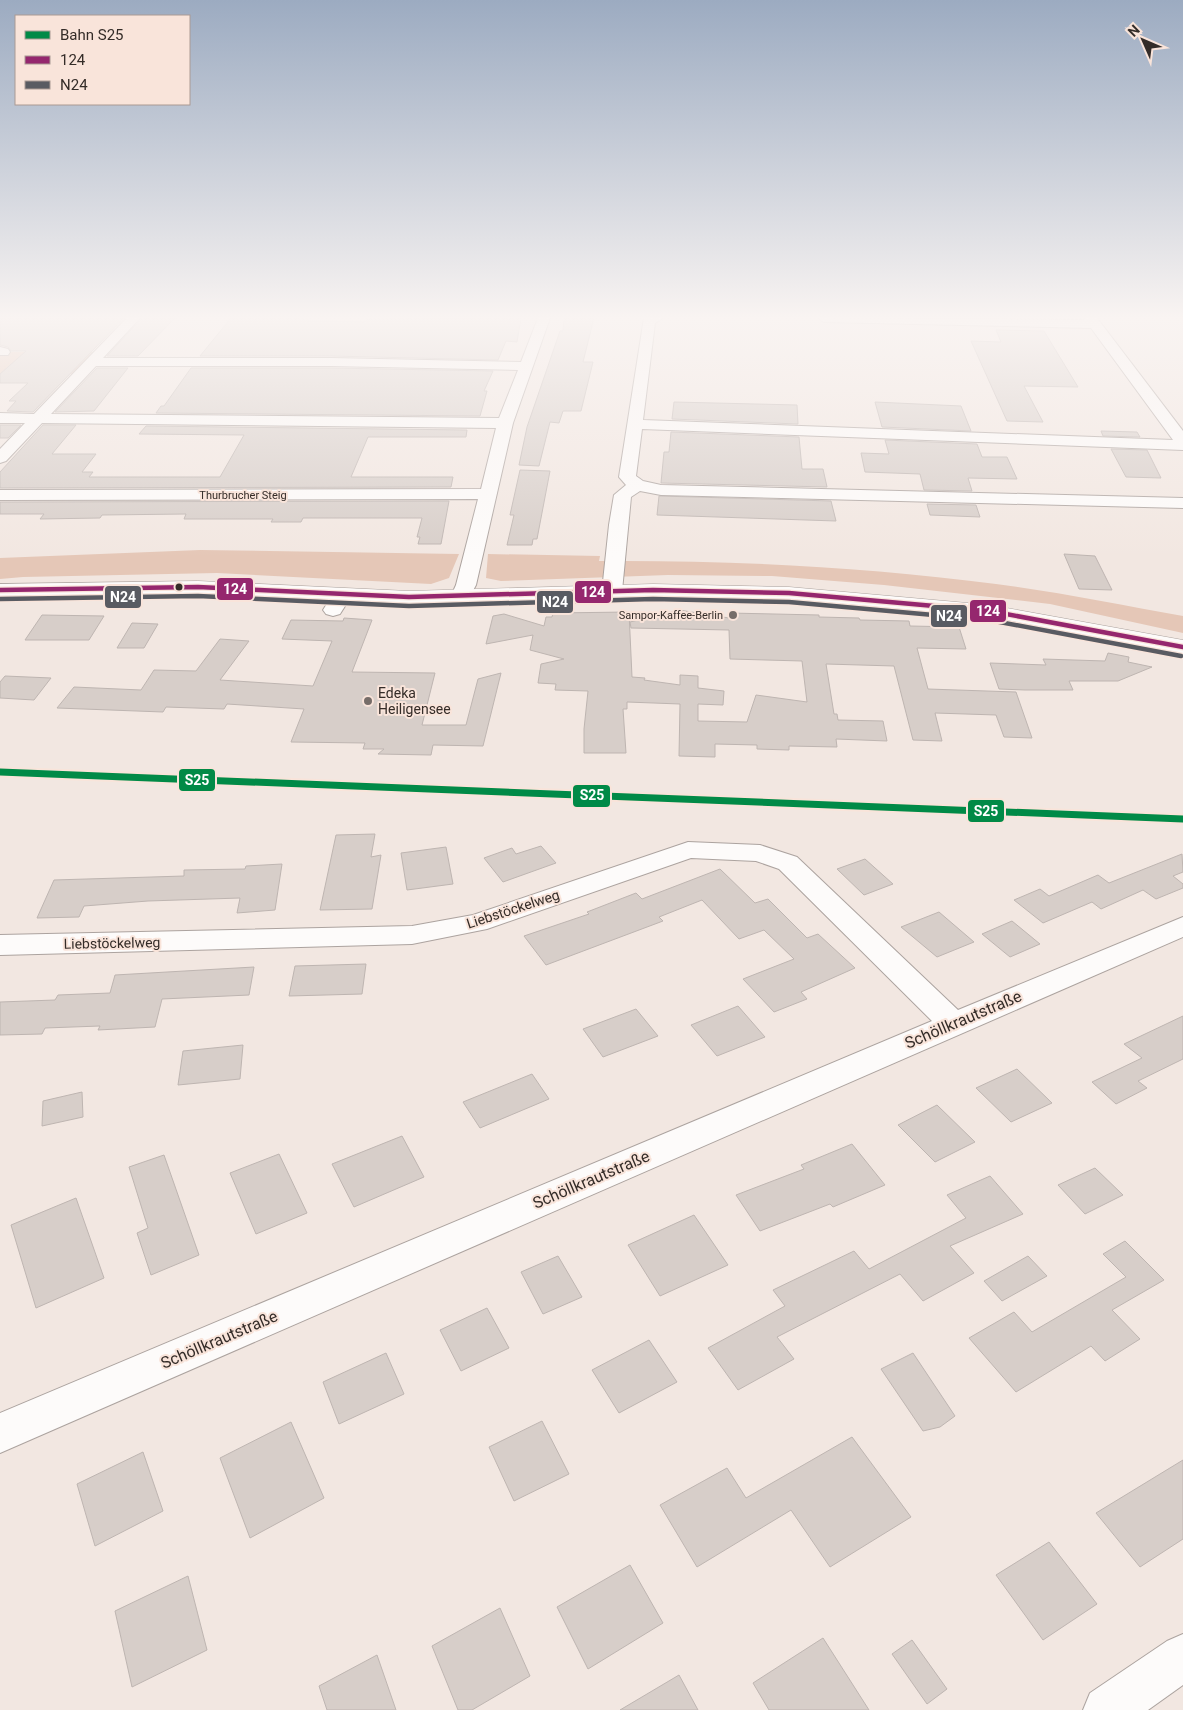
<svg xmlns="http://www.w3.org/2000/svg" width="1183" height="1710" font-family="Roboto,sans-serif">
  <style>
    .green { fill: #e5c7b7 }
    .building { fill: #d7cec9; stroke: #beb5b1 }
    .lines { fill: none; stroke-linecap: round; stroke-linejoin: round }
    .minor-casing { stroke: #aca39f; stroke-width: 2 }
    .major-casing { stroke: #aca39f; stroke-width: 1 }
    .minor { fill: #fdfbfa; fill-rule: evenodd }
    .major { fill: #fdfbfa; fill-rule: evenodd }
    .bus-1-casing { stroke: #f9e4da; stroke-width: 7 }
    .bus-2-casing { stroke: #f9e4da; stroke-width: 7 }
    .bus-1 { stroke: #95276e; stroke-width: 4.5 }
    .bus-2 { stroke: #595b62; stroke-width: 4.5 }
    .rail-1-casing { stroke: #f9e4da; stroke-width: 11 }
    .rail-1 { stroke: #018a47; stroke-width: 7 }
    .bus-dot { fill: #342c28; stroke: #f9e4da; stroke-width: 2 }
    .poi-dot { fill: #766d69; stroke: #f9e4da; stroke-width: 2 }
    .labels { text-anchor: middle; stroke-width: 4; stroke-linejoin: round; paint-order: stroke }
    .far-street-label { font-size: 11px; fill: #342c28; stroke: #f9e4da }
    .far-poi-label { font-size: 11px; fill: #342c28; stroke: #f9e4da; text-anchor: end }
    .poi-label { font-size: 14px; fill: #342c28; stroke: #f9e4da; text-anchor: start }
    .street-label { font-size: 14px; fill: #342c28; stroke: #f9e4da }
    .near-street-label { font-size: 16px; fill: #342c28; stroke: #f9e4da }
    .line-badge { stroke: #f9e4da; stroke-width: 2 }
    .badge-label { font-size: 14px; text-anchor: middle; font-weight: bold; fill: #fff }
  </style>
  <rect width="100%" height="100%" fill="#f2e7e1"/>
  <!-- green -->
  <g class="green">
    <path d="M3,352H101L79,374H0V354Z"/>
    <path d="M200,550L459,554L449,578L431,584L217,573L23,577L0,579V558Z"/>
    <path d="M488,554L600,556L599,561C731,560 865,567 996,584C1059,592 1121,605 1183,616V633L1050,604L884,585L772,576L668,575L501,581L486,578Z"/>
  </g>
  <!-- building -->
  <g class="building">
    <path d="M0,318H124L33,412L7,411L16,401H9L28,383H0V374L26,351H11L8,347L0,345Z"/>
    <path d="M142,318H175L138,356H107Z"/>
    <path d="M231,318H304L303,320H308L307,321L365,322L366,320L372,319L521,318L517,342L506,341L498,360L331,356H200Z"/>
    <path d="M564,318H594L583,362H593L581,411H563L559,423L550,422L539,466L519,465L527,427L560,331H563Z"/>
    <path d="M996,330L1044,331L1078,387L1024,386L1043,422L1007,421L971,341L1001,342Z"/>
    <path d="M97,368H128L94,411L55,412Z"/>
    <path d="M191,368H331L493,371L484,391H487L480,416L156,413L161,406H164Z"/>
    <path d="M674,402L797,405L798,424L672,419Z"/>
    <path d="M875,402L961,406L971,431L882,427Z"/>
    <path d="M0,425H21L8,438H0Z"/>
    <path d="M43,425H76L52,454H96L82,472H93L89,477H220L244,435L139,434L146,426L467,430L466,437H368L351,477H453L451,487L0,488V472Z"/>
    <path d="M1101,431L1137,432L1140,437L1103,436Z"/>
    <path d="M671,432L799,437L802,469H823L827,487L661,483L664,452H669Z"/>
    <path d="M885,440L977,444L982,457H1007L1017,479L968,478L972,491L924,490L920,474L865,472L861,453L889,454Z"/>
    <path d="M1111,449L1147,450L1161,478L1126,477Z"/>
    <path d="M520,470L550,471L537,539H533L532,545H507L514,515H510Z"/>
    <path d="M659,496L831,501L836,521L657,515Z"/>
    <path d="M449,501L441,544H418L420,537H417L422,518H303L301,522H271L273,519H184L186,514L102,515L100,518L40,519L44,514H0V502Z"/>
    <path d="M927,504L976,505L980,517L930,515Z"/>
    <path d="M1064,554L1095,556L1112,590L1079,589Z"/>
    <path d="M679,610L729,618V613L819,615V617L859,618L860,620L909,621L910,626L959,627L966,649L917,648L928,689L1016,692L1032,738L1004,737L996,715L935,713L942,741L913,740L894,666L826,664L834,714H837L838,720L883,721L887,741L836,739L837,747L789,746V750L757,749V745L715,744V757L679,756L680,704L627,702V709H623L626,753H584V729L588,691L555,690L556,684L538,683L541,664L564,659L530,650L533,635L486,644L493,616L504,614L544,626L546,617H552L553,613L629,612L632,677L645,678L644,680L680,685V675L698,676V688L724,691L723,705L698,704V721L747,722L756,695L807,702L802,661L730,659L729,630L631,628L630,622Z"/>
    <path d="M42,615L104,616L89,640H25Z"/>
    <path d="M344,618L372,620L352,672L435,673L422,725H466L478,679L501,673L483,746L433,745L431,755L378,754L384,749H363L365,743L291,742L304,709L227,704L224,709L166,707L163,712L57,708L74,687L141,690L154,670L196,671L220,639L249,641L220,680L313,686L332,641L282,639L291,620L343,621Z"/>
    <path d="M132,623L158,624L144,648H117Z"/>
    <path d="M1108,653L1129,657L1128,662L1152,667L1118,681H1069L1073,690H1025L999,689L990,663L1046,665L1043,659L1105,661Z"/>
    <path d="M5,676L51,678L34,700L0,698V682Z"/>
    <path d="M375,834L371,857L381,855L372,909L320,910L336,835Z"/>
    <path d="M541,846L556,863L503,882L484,858L512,848L516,854Z"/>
    <path d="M446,847L453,884L407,890L401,853Z"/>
    <path d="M1182,854L1183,872L1173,876L1183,884V888L1156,899L1143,890L1101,909L1092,902L1043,923L1014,900L1040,889L1049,896L1098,875L1109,883Z"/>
    <path d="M865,859L893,884L864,895L837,869Z"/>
    <path d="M282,864L275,910L237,913L240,898L148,901L84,906L79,917L37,918L54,880L184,876V870L245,869L246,866Z"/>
    <path d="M720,869L755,903L768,899L807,938L818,934L855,968L801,992L807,999L774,1012L743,979L794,959L764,930L739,939L702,900L659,917L663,921L546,965L524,936L589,914L587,912L636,893L642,899Z"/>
    <path d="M939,912L974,942L937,957L901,927Z"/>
    <path d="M1012,921L1040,944L1010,957L982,934Z"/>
    <path d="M366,964L362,994L289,996L295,966Z"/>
    <path d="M254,967L249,995L162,999L155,1027L98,1030L100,1026L45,1028L42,1034L0,1035V1002L55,1000L58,995L110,993L115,975Z"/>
    <path d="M738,1006L765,1037L717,1056L691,1025Z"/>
    <path d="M636,1009L658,1036L603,1057L583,1029Z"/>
    <path d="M1183,1016V1059L1138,1081L1147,1088L1116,1104L1092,1082L1142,1058L1124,1044Z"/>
    <path d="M243,1045L240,1079L178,1085L183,1051Z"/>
    <path d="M1017,1069L1052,1103L1011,1122L976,1088Z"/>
    <path d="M532,1074L549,1099L480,1128L463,1102Z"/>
    <path d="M82,1092L83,1117L42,1126L43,1101Z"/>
    <path d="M937,1105L975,1142L935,1162L898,1125Z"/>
    <path d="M402,1136L424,1177L354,1207L332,1164Z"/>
    <path d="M852,1144L885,1185L833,1207L830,1204L760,1231L736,1195L804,1169L801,1165Z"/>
    <path d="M279,1154L307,1213L256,1234L230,1173Z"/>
    <path d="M164,1155L199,1255L151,1275L137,1233L148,1228L129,1167Z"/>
    <path d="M1095,1168L1123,1195L1085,1214L1058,1185Z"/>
    <path d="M990,1176L1023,1214L950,1246L974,1273L923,1301L900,1274L777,1337L794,1359L738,1390L708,1348L785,1306L773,1290L854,1251L869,1269L966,1218L947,1195Z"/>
    <path d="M76,1198L104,1278L36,1308L11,1225Z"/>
    <path d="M694,1215L728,1265L660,1296L628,1245Z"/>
    <path d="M1125,1241L1164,1280L1112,1310L1140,1339L1105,1361L1091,1346L1016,1392L969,1338L1014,1312L1032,1332L1126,1277L1103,1254Z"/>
    <path d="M558,1256L582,1297L543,1314L521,1272Z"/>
    <path d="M1028,1256L1047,1276L1002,1301L984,1281Z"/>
    <path d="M487,1308L509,1348L461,1371L440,1330Z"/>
    <path d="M649,1340L677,1382L619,1413L592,1370Z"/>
    <path d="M386,1353L404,1394L339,1424L323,1382Z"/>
    <path d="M913,1353L955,1416L940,1427L923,1431L881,1369Z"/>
    <path d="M542,1421L569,1474L514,1501L489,1447Z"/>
    <path d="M291,1422L324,1498L250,1538L220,1458Z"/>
    <path d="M852,1437L911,1517L830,1567L791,1510L697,1567L660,1505L727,1468L746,1498Z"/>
    <path d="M143,1452L163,1511L95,1546L77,1484Z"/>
    <path d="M1183,1460V1539L1140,1567L1096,1513Z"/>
    <path d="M1049,1542L1097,1604L1043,1640L996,1575Z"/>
    <path d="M630,1565L663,1623L588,1669L557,1607Z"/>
    <path d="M188,1576L207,1650L132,1687L115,1611Z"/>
    <path d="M500,1608L530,1676L472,1710H458L432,1646Z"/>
    <path d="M823,1638L869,1710H769L753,1683Z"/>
    <path d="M912,1640L947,1689L927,1704L892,1654Z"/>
    <path d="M377,1655L396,1710H327L319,1686Z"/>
    <path d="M679,1675L698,1710H620Z"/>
  </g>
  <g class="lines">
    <!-- minor casing -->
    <g class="minor-casing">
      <g id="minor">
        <path d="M127,318H140L103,358H331L521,362L538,318H550L513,423L476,585L468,600L461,602L454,600L451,596L456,585L478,499L0,500V490L481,489L496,428L42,423L6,461L0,463V449L25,423H0V413L34,414ZM96,366H331L518,370L499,418L51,414Z"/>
        <path d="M644,318H663L655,323L643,420L1173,440L1091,328L824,322L818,318L1085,320L1084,318H1097L1183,431V450L642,429L636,476L643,481L661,485L1183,498V508L661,495L640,491L631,497L622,591L619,595L612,597L605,595L602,591L609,525L614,495L626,485L619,477Z"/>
        <path d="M0,347L8,349L10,352L8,355H0Z"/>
        <path d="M342,589L349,591L352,595L340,614L333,616L326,614L323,610L335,591Z"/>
        <path d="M688,842L760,845L797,857L958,1010L1183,917V937L0,1453V1413L932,1021L779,869L756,861L691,858L487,929L412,944L0,955V935L412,926L473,915Z"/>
        <path d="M1183,1634V1685L1148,1710H1083L1090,1693L1167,1641Z"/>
      </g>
    </g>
    <!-- major casing -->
    <g class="major-casing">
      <path id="major" d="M198,581L409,591L653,584L789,587L990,605L1183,640V654L990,617L789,599L653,596L409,603L198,593L0,596V584Z"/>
    </g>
    <!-- minor -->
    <use href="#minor" class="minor"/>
    <!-- major -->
    <use href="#major" class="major"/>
    <!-- bus-1 casing -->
    <g class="bus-1-casing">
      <path id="bus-1" d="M0,590L198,587L409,597L653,590L789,593L990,611L1183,647"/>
    </g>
    <!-- bus-2 casing -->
    <g class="bus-2-casing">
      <path id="bus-2" d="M0,599L198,596L409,606L653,599L789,602L989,620L1181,656"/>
    </g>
    <!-- bus-1 -->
    <use href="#bus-1" class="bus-1"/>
    <!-- bus-2 -->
    <use href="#bus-2" class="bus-2"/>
    <!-- rail-1 casing -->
    <g class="rail-1-casing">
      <path id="rail-1" d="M0,772L1183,819"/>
    </g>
    <!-- rail-1 -->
    <use href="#rail-1" class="rail-1"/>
  </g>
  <!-- sky -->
  <linearGradient id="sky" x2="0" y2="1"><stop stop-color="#9cabc1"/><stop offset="0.57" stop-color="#f9f4f2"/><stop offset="1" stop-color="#f9f4f2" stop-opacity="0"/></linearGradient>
  <rect width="1183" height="557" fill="url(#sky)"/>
  <!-- markers -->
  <circle class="bus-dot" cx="179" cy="587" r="4.5"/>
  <g class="poi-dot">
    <circle cx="733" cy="615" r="5"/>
    <circle cx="368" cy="701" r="5"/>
  </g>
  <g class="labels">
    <!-- far-street labels -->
    <g class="far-street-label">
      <text x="243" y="499">Thurbrucher Steig</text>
    </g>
    <!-- far-poi labels -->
    <g class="far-poi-label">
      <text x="723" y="619">Sampor-Kaffee-Berlin</text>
    </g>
    <!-- poi labels -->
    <g class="poi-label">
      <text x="378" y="698">Edeka<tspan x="378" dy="16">Heiligensee</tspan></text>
    </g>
    <!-- street labels -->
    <g class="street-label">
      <text transform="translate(513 909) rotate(-18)" y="5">Liebstöckelweg</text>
      <text transform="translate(112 943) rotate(-1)" y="5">Liebstöckelweg</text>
    </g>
    <!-- near-street labels -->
    <g class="near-street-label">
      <text transform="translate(963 1019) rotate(-23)" y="6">Schöllkrautstraße</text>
      <text transform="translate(591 1179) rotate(-23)" y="6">Schöllkrautstraße</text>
      <text transform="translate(219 1339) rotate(-23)" y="6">Schöllkrautstraße</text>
    </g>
  </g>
  <g class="line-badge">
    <rect x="216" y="577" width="38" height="24" rx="5" fill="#95276e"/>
    <rect x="574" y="580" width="38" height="24" rx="5" fill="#95276e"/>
    <rect x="104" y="585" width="38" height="24" rx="5" fill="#595b62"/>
    <rect x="536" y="590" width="38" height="24" rx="5" fill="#595b62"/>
    <rect x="969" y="599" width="38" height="24" rx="5" fill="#95276e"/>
    <rect x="930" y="604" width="38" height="24" rx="5" fill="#595b62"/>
    <rect x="178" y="768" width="38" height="24" rx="5" fill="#018a47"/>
    <rect x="572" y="784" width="39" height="24" rx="5" fill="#018a47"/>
    <rect x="967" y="799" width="38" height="24" rx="5" fill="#018a47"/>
  </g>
  <g class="badge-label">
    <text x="235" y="594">124</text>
    <text x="593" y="597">124</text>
    <text x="123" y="602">N24</text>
    <text x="555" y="607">N24</text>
    <text x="988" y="616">124</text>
    <text x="949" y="621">N24</text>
    <text x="197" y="785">S25</text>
    <text x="592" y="800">S25</text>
    <text x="986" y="816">S25</text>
  </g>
  <!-- legend -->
  <rect x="15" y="15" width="175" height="90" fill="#f9e4da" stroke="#aa9a93"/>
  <rect x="25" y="31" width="25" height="8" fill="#018a47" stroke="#aa9a93"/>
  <text x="60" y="40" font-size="15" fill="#342c28">Bahn S25</text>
  <rect x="25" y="56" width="25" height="8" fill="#95276e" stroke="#aa9a93"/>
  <text x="60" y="65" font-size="15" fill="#342c28">124</text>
  <rect x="25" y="81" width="25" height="8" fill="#595b62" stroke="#aa9a93"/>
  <text x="60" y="90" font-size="15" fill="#342c28">N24</text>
  <!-- north arrow -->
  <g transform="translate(1143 40) rotate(315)" stroke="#f9e4da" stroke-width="4" paint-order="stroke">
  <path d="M0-4L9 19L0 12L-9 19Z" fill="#342c28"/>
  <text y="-8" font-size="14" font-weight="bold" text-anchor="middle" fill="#342c28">N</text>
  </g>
</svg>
